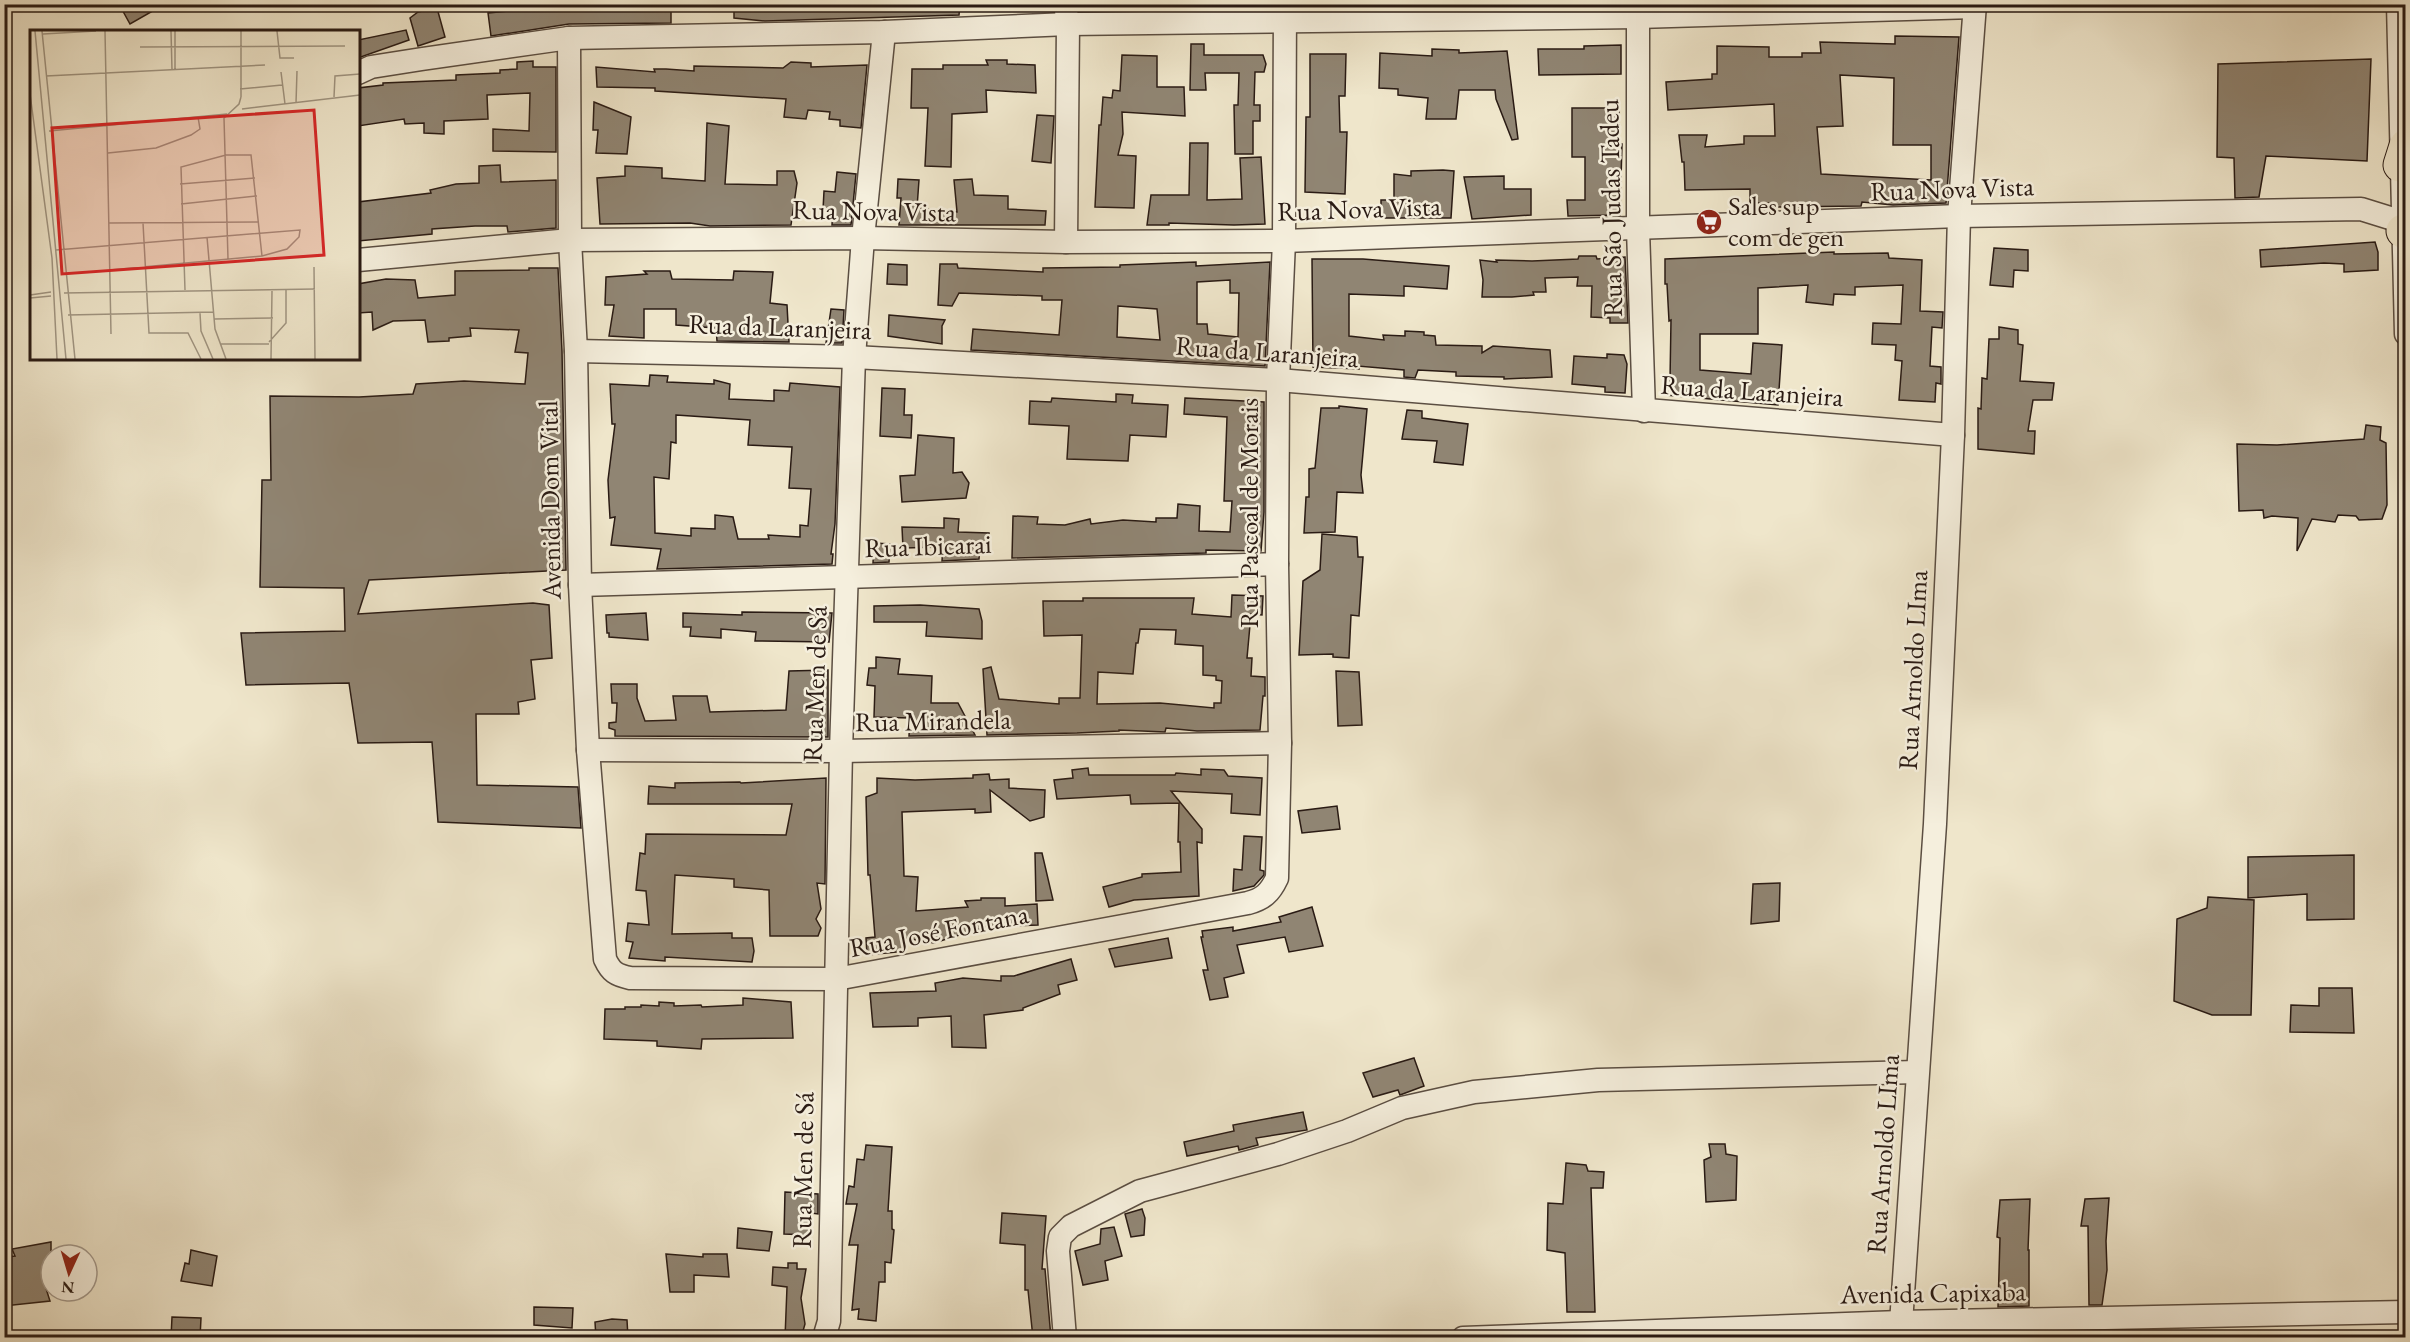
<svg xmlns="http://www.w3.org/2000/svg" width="2410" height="1342" font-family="'EB Garamond',serif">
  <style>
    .building { fill: #908573; stroke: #2a1b14; stroke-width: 1.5; fill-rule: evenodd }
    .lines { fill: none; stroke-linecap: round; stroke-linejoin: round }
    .minor-casing { stroke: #5b4e42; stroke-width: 25 }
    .trunk-casing { stroke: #2a1b14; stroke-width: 35 }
    .minor { stroke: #f5efdd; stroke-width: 22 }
    .trunk { stroke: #efe6cb; stroke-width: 33 }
    .labels { text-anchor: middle; stroke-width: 5; stroke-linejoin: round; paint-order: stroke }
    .street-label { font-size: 27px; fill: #2a1b14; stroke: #f5efdd }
    .poi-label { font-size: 27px; fill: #2a1b14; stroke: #f5efdd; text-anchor: start }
    .inset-road { fill: none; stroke: #a09582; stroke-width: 1.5 }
    .view { fill: #d62828; fill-opacity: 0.15; stroke: #d62828; stroke-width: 3 }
    .inset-edge { fill: none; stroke: #2a1b14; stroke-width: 3 }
  </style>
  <rect width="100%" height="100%" fill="#efe6cb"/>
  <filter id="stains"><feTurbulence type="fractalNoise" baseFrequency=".00333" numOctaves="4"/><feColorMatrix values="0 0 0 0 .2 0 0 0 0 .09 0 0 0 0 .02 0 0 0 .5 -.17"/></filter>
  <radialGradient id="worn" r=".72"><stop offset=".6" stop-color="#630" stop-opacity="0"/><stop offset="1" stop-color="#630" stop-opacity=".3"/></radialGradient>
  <!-- building -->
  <g class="building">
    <path d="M119,4H165L130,24Z"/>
    <path d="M507,4L671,5V23L569,24L491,36L488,13L508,11Z"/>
    <path d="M734,4H960L959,15L765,21L734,18Z"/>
    <path d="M437,8L445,37L418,46L410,18L418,12Z"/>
    <path d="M406,30L409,40L358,58V40Z"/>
    <path d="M1895,36L1959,37L1946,203L1893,205L1862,202L1861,206L1773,207L1772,203H1750V189L1685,190L1684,162H1682L1679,135H1707L1705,147L1744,144V136H1775L1774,104L1668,110L1666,82L1712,79V74H1717V46L1769,47V57H1802V53H1821L1820,42L1895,44ZM1840,75L1894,78L1893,145H1931V180L1821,174L1817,127L1843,126Z"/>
    <path d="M1191,44H1204V55H1263L1266,64L1264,72H1255L1254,105H1260V121H1253V154H1235L1234,105H1238L1239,73H1205L1206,90H1190Z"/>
    <path d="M1621,45V74L1539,75L1538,49H1584V46Z"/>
    <path d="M1432,49L1459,50V53L1507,51L1518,139L1512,140L1496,99L1495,90H1459L1456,119H1426L1428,98L1398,95V89L1379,88L1380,53L1432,56Z"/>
    <path d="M1310,54H1346L1345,96H1339L1340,132H1347L1345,194L1305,192L1306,117H1310Z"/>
    <path d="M1122,55L1157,56V87H1184L1185,116L1122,112L1123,134L1118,155L1136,156L1134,208L1095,207L1099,125H1101L1103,97L1112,98L1113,90L1120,91Z"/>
    <path d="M2371,59L2367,161L2266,156L2259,197L2235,198L2234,158L2217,157L2218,64Z"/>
    <path d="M986,60H1007V64L1035,65L1036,93L986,90L987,112L952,114L951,167L925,166L928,108H911L912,69H943V65H988Z"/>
    <path d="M533,61V67H556V152L493,151V129L529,131L530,93L487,95L488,119L444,121V134L424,133V123L405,124L404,119L358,126V88L383,85V83L456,80V75L500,73V70L517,69V62Z"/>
    <path d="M791,62L811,63V67L867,65L861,128L840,126V120L829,119L830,112L808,110L806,119L784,117L786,99L655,91V88L597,87L596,67L655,72L654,69H666L694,71V66L783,68Z"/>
    <path d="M594,102L631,117L627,154L596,153L598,130H593Z"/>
    <path d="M1572,108H1619V144H1622L1620,215L1568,216L1567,200H1585V157H1572Z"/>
    <path d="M1037,115L1054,116L1051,163L1032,161Z"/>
    <path d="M707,123L729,126L725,184L777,185V171H794L797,183L791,225L710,226L690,223L600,224L597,178L625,176V166L662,168V178L705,181Z"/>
    <path d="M1190,143H1208L1207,200L1242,199L1240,158L1261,157L1265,224L1234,225L1169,223V225H1147L1151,195H1189Z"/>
    <path d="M500,165L501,182L556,180V228L508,232L507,226H475L432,229V234L358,241V202L431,193L430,190L456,184L479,183V166Z"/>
    <path d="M1443,170L1454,171L1451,218H1381V200H1394V174L1411,176V171Z"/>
    <path d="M837,172L856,174L851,225H832L833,210H823L824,191L835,192Z"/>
    <path d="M1504,176V189H1531V215L1472,219L1464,177Z"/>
    <path d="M898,179L919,180L917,208L957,212L954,180L972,179L974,195L1008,196V209L1046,211L1045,225H899L901,198H897Z"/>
    <path d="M2375,242L2378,252V270L2344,272V264L2324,263L2261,267L2260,250Z"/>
    <path d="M1994,248L2028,250V271L2014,270L2013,287L1990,285Z"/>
    <path d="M1834,252V254L1888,253L1889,258L1922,260L1920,311L1943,312L1942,328L1932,327L1930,366L1941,367V384L1936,383L1935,402L1899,400L1902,361L1895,360L1896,345L1872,344L1873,323L1901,324L1903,285L1855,287V295L1834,294L1833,305L1806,302L1808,285L1758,288V334H1700V370L1751,374L1753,343L1782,345L1778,405L1666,395L1668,379L1670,380L1671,320L1669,321L1667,284H1665V259Z"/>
    <path d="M1579,256H1596L1597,259L1625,257L1628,323H1610V318L1591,317L1592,286H1577L1578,277L1545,278L1546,292H1533L1534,295L1512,297H1482L1483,280L1480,260L1497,262L1496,260L1532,261L1578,259Z"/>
    <path d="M1312,259H1363L1449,266L1447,289L1404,286V296L1349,294V336L1384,340L1383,335L1405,336V331L1424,332V335L1435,336L1436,345L1482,346V353L1493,346L1550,350L1552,377L1504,379V377L1456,376V372L1418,370L1415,378L1404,377V370L1358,366L1359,369L1313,367Z"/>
    <path d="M1196,262V266L1270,262L1265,366L971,350L973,329L1059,335L1062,300H1042V296L959,293L952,306L938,305L940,264H957L958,268L1043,272V268L1120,267V265ZM1230,280V293H1239L1238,337L1208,334L1207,324H1197V282ZM1118,306L1157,309L1160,340L1117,337Z"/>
    <path d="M888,264L907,265V285L887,284Z"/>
    <path d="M529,268H558L562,351L566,570L369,580L358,614L533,603L549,605L552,658L531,660L535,699L518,702L519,714H476L477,785L578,787L581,828L438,822L432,742L358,743L349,683L246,685L241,633L345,631L344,588L260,587L262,480H271L270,396L359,397L413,394L416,384L464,381L525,384L528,353L515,352L519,330L470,328L471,336L449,338V341L428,342L425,320L393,321L373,330L372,312L358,313V284L386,279L415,280L418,298L455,295V271L529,270Z"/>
    <path d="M644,271H670L672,279L733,280L734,271L773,272L770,303L787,305L789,342L717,341L716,328L676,325V309H644V338L609,336L614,305H605L606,277L647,274Z"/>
    <path d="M831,309L844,310L842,343H826Z"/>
    <path d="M889,315L945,320L942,326V344L888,336Z"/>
    <path d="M1999,327L2018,330V344L2023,345L2020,381L2054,383L2052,400H2033L2028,431H2035L2034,454L1978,449V408L1981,409L1982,378L1987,379L1989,339H1999Z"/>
    <path d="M1607,354L1624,355L1627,364L1625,393L1605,392V387L1572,384L1574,356L1607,358Z"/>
    <path d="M650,375L668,376L667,382L714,384V380L730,384L729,399L774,401V390L789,391L790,383L840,387L835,524L831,554H833L832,564L657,569L661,549L611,545L615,517L610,518L609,501L608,480L615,424H612L610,384L649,386ZM676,415L750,420L748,445L792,447L789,488L811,489L808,526L800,525V537L768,535L769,539H738L733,517L715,515V529L691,528V536L655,533L654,477L669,479L671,442L676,443Z"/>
    <path d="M882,388L905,389L904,415H912L911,438L880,436Z"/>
    <path d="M1116,394L1133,395L1132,403L1168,405L1166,437L1130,435L1128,461L1067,459L1069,426L1029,424L1030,401L1051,402L1052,398L1116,402Z"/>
    <path d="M1185,398L1264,402V512L1261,551L1206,550V553L1012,558L1013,516L1038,517L1037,524L1065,525L1090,519L1091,524L1123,520L1156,522V518H1177L1178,504L1200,506L1199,531L1230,532L1232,501H1224L1227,417L1184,414Z"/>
    <path d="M1339,406L1367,409L1361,475L1363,493L1337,492L1335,532L1304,533L1306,497H1309V469L1315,468L1321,408H1339Z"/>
    <path d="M1407,410L1422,411V418L1468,424L1463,465L1434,462L1437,441L1402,439Z"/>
    <path d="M2366,425L2381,427L2380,440L2386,443L2387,505L2382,519L2359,520L2356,516L2338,515L2335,522L2312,519L2297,551L2298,518L2272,516L2264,518L2263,510L2239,511L2237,444L2277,445L2364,439Z"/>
    <path d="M918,435L954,438L953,473L962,472L969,483L966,498L902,502L900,476L915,475Z"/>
    <path d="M944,518L959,519L958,532L989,533V546H980L979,559L942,561L943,547L903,548L902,527L944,528Z"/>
    <path d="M1322,534L1357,537L1358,557H1363L1359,616L1351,615L1349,658L1333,657V654L1299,655L1303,581L1320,570Z"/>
    <path d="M874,543L890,544L889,562L873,563Z"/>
    <path d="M1232,595L1263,596L1262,615L1251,614L1247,658H1252L1251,676L1265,677V696H1263L1260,730L1197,731L1166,728L1165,732L1119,730V731L1077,733L987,735L983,669L991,667L999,699L1059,704V698H1080L1082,635L1044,636L1043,601H1083V598H1194L1192,614L1231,617ZM1140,629L1176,630L1175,644L1203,646V675L1216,676V680L1222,681L1221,703H1214V708L1160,703L1097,704L1098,672L1133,674L1136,643H1138Z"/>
    <path d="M920,605L979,609L982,621V639L926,636L927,622H874V606Z"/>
    <path d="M742,612L832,613L829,642L755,641L756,632L721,629V638L690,636L691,627H683V613L742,615Z"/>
    <path d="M646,613L648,640L609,637V633H607L606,615Z"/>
    <path d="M876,657L900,659L898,674L932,676L931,703H958L975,735L909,736L910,718L874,717L875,686L867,685L869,668H876Z"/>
    <path d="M828,670V737L615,736V730L609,728V723L616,722L617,703H612L611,684H637V698L645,721L676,720L673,696H707L710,712L786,710L789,671Z"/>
    <path d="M1336,671L1359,672L1362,725L1338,726Z"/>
    <path d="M1088,768L1089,775H1175L1176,773L1201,775V769L1224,770L1228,776L1262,778L1260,815L1231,813L1232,794L1171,791L1202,829V843L1197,842L1199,896L1134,900L1109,907L1103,887L1142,877V874L1181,872L1180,842H1178L1179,803L1131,804L1130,795L1057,799L1054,780L1073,778L1072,770Z"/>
    <path d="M989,774L990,780L1009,779V788L1045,790L1044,817L1030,821L990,790L991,812L975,813V809L902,812L904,876L918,877L916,911L968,907L965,901L981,900V898H1005V906L1037,904L1038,925L985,927L934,943L905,938L906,951L867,955L866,938L875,937L870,875H868L866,797L877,793V778L915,780L973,778V775Z"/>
    <path d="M826,778L825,884L817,883L821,909L816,919L821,928L818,936H770L769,890L734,887V879L675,875L672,934L732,933V938H752L754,951L752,962L665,957V961L629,958L633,942L626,941L628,923L649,925L646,891L636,890L640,853L645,854L646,834L786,835L792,804H648L649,786L675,788V783L740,782L741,783Z"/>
    <path d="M1337,806L1340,829L1302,833L1298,811Z"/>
    <path d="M1244,836L1262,837L1260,870L1264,871V875L1254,886L1233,891L1234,869L1242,870Z"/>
    <path d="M1035,853H1042L1053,900L1036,901Z"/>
    <path d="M2354,855V919L2307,920V894L2248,898V857Z"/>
    <path d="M1780,883L1779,921L1751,924L1753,884Z"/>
    <path d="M2208,897L2254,900L2251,1015H2212L2174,1001L2177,919L2207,908Z"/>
    <path d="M1312,907L1323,946L1289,952L1285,937L1237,945L1244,973L1224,978L1228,997L1210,1000L1203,970H1208L1201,937H1203L1202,931L1233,927V931L1281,922L1279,917Z"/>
    <path d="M1168,938L1172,958L1115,967L1109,949Z"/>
    <path d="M1071,959L1077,980L1058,985L1060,994L1023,1008V1010L984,1015L986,1048L952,1047L951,1016L918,1018V1026L873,1027L870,993L936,991L935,983L963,978L1001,981V976H1014Z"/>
    <path d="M2319,988H2352L2354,1033L2290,1032L2291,1005L2319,1006Z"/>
    <path d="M743,998L791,1002L793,1038L702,1039L701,1049L657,1046V1041L604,1039L605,1009H625V1007H641V1005L659,1006V1002L674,1003V1006L701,1005L702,1007L743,1005Z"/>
    <path d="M1414,1058L1424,1086L1400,1095L1398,1090L1373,1097L1363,1073Z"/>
    <path d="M1303,1112L1307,1130L1256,1138L1258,1145L1239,1150L1238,1146L1187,1156L1184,1142L1234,1131L1233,1125Z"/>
    <path d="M1709,1144H1725L1726,1154L1737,1156L1736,1200L1706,1202L1704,1160L1711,1157Z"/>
    <path d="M866,1145L892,1147L888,1211H892V1229L894,1230L891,1263L885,1262V1282H879L876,1321L858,1319L859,1309L852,1310L858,1245H849L857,1204H846L849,1186L854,1187L857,1159L864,1160Z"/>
    <path d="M1566,1163L1586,1165L1588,1171L1604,1172L1603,1188H1591L1595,1312H1567L1565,1253L1547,1250L1548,1203L1563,1204Z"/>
    <path d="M785,1192L818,1194V1214L811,1213L810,1235L784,1234Z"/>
    <path d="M2109,1198L2106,1241L2107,1270L2102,1305H2089L2088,1226H2081L2085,1199Z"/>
    <path d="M2030,1199L2028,1250H2029V1306L1998,1307L2000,1238L1997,1237L2000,1200Z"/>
    <path d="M1142,1209L1145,1218L1144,1235L1131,1237L1125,1214Z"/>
    <path d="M1002,1213L1046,1216L1042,1269H1045L1051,1338H1033L1028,1290H1025V1245L1000,1243Z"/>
    <path d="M1114,1227L1122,1256L1105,1261L1108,1280L1083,1285L1075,1251L1100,1244L1101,1229Z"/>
    <path d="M738,1228L772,1232L769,1251L737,1248Z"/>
    <path d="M51,1242V1280L44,1282L50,1301L4,1306V1257L15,1256L12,1249Z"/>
    <path d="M191,1250L217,1256L212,1286L181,1281L185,1263L189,1264Z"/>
    <path d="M666,1254L703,1257V1254H727L729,1277L694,1275V1292H670Z"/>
    <path d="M788,1263H797V1269H806L801,1298L805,1324L801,1338H785L787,1287L772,1285L773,1267L788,1268Z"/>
    <path d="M534,1307L573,1308L572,1328L534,1325Z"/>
    <path d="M172,1317L201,1318L200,1338H171Z"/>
    <path d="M612,1319L627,1320L628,1338H596L595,1322Z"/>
  </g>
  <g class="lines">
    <!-- minor casing -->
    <g class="minor-casing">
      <g id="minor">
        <path d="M1065,4L1068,24L1066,242"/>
        <path d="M1638,4V229L1644,411"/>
        <path d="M2398,4L2406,334"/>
        <path d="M569,38L570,240L576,351L580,585L588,750L605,959C611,972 616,975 630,978L836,979L1248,903C1263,899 1270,893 1277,878L1280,743L1277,564L1278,380L1284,241L1285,4"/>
        <path d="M358,73L371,67L422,59L569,38L884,32L1068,24L1638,17L1975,7"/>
        <path d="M358,260L570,240L863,238L1066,242L1284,241L1959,216L2361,209L2406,223"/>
        <path d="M576,351L854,357L1278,380L1953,435"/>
        <path d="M580,585L1277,564"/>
        <path d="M588,750L841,751L1280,743"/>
        <path d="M824,1338L829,1321L841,751L854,357L863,238L884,32"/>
        <path d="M1065,1338L1058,1251L1060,1237L1071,1226L1140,1191L1278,1154L1347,1131L1402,1108L1474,1092L1598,1080L1917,1072"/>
        <path d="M1463,1338L1900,1322L2406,1312"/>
        <path d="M1900,1338L1935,824L1953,435L1959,216L1975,4"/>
      </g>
    </g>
    <!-- trunk casing -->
    <g class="trunk-casing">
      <g id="trunk">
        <path d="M2400,165L2406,146"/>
        <path d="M2403,231L2406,233"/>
      </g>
    </g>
    <!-- minor -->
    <use href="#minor" class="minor"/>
    <!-- trunk -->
    <use href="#trunk" class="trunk"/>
  </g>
  <!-- icons -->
  <defs>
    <g id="supermarket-disc" transform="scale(1.35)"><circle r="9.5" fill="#8f2418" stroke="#f5efdd"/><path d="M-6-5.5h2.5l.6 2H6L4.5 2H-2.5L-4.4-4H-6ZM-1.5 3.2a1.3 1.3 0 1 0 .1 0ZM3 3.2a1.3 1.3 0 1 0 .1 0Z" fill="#fff"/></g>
  </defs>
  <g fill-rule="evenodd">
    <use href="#supermarket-disc" x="1709" y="222"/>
  </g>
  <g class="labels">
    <!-- street labels -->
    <g class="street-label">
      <text transform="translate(1952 189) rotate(-2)" y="9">Rua Nova Vista</text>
      <text transform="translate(1611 208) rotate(-91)" y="9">Rua São Judas Tadeu</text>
      <text transform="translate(1359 209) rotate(-2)" y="9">Rua Nova Vista</text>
      <text transform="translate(874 211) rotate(1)" y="9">Rua Nova Vista</text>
      <text transform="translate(780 327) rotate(2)" y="9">Rua da Laranjeira</text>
      <text transform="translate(1267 352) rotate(4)" y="9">Rua da Laranjeira</text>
      <text transform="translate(1752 391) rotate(4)" y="9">Rua da Laranjeira</text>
      <text transform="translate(550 500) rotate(-91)" y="9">Avenida Dom Vital</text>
      <text transform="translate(1249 513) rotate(-90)" y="9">Rua Pascoal de Morais</text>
      <text transform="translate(928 546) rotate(-2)" y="9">Rua Ibicarai</text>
      <text transform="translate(1913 670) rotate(-87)" y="9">Rua Arnoldo LIma</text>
      <text transform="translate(815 684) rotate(-88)" y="9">Rua Men de Sá</text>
      <text transform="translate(933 721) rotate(-1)" y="9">Rua Mirandela</text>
      <text transform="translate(939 931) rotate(-11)" y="9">Rua José Fontana</text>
      <text transform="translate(1883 1154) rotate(-86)" y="9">Rua Arnoldo LIma</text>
      <text transform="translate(803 1170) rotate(-89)" y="9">Rua Men de Sá</text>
      <text transform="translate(1933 1293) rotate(-1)" y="9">Avenida Capixaba</text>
    </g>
    <!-- poi labels -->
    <g class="poi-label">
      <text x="1728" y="215">Sales sup<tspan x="1728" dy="31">com de gen</tspan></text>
    </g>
  </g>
  <!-- overview -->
  <g transform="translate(30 30)">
    <rect width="330" height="330" fill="#efe6cb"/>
    <path class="inset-road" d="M5,1L36,329M12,1L45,329M75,1L81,304M141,1L142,40M145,1V40M211,1V67M247,1L250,28H264M13,4L66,1M110,17L315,16M251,42L255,74M16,46L235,35M210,59L252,55M0,64L22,228M304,67L305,46L330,44M266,73L267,41M212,79L330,65M19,101L197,84M78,123L126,118L161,105L170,99L168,87M150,154L225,148M151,174L227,166M79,193L229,192M113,193L119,303H158L171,329M177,207L185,299L196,329M26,220L270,200L269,207L257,219L232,226L80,240M22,228L27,329M198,229L194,88L209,74L211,67M284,237L285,329M155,260L151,137L196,125H221L232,226M34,263L285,259M0,265L21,262M0,268L21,266M170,283L171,301L183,329M38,285L184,282M184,289L243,288M239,312L256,293V260M190,314H239M241,329L242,261"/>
    <path class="view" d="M284,80L294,225L32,244L22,98Z"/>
    <rect width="330" height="330" class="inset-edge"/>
  </g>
  <!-- margin -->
  <rect width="2410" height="1342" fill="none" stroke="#efe6cb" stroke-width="24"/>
  <rect x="6" y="6" width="2398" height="1330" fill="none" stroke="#2a1b14" stroke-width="3"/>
  <rect x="12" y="12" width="2386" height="1318" fill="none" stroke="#2a1b14" stroke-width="1.5"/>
  <!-- north arrow -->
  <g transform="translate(69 1273) rotate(184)"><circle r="28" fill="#f5efdd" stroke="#a49a8d" stroke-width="1.5"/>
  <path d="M0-4.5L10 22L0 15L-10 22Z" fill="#8f2418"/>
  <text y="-9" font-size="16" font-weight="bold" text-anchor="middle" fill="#2a1b14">N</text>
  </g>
  <rect width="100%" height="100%" filter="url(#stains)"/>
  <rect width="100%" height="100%" fill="url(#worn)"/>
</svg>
